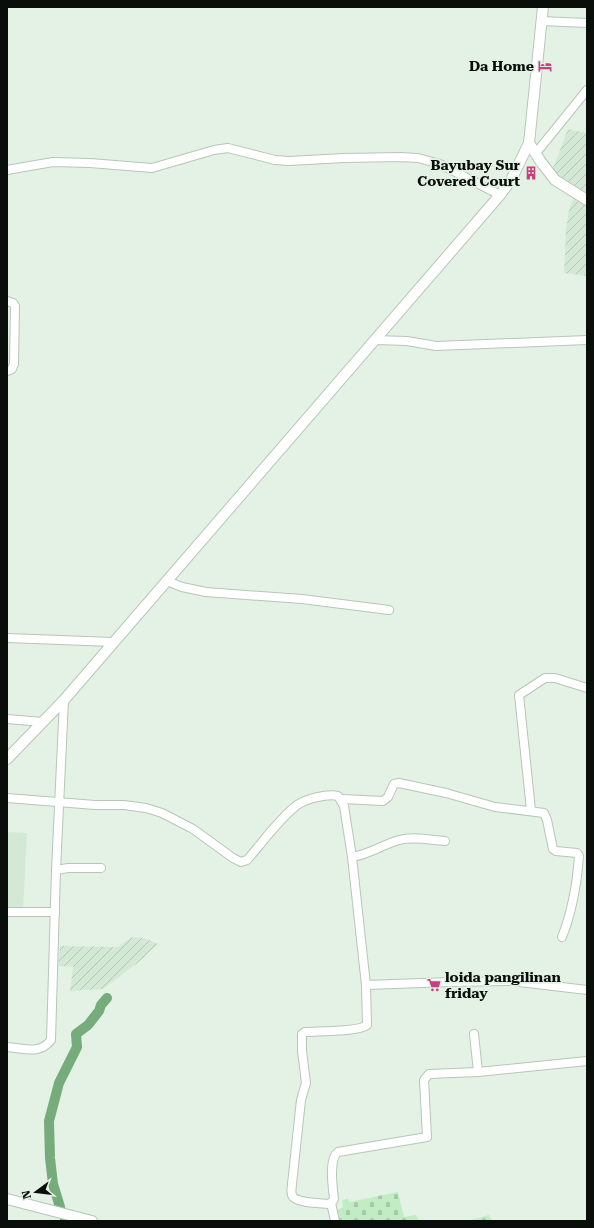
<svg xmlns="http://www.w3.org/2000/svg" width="594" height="1228" font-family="'Roboto Serif',serif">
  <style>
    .built { fill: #d4e9d5 }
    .industrial { fill: url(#industrial-furrows) }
    .cemetery { fill: url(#cemetery-stones) }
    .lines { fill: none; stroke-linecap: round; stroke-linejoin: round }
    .river { stroke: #76ab7b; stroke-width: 10 }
    .minor-casing { stroke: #b7c6b8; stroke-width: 10 }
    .major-casing { stroke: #b7c6b8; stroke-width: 12 }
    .minor { stroke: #fff; stroke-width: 8 }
    .major { stroke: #fff; stroke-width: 10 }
    .labels { text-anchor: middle; stroke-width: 3.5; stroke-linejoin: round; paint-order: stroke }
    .poi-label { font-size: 14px; font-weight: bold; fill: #090e0a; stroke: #e3f2e4; text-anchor: end }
  </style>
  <defs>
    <pattern id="industrial-furrows" width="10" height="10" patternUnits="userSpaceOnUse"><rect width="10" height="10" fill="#d4e9d5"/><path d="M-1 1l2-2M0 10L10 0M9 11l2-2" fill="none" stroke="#b5c7b6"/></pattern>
    <pattern id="cemetery-stones" width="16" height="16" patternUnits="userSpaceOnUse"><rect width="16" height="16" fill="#c1ecc4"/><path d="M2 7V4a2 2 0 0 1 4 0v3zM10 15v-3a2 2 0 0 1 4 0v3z" fill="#a4c9a7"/></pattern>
  </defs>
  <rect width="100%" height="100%" fill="#e3f2e4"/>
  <!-- built -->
  <path class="built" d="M7,832L27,833L23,910L7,909Z"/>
  <!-- industrial -->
  <g class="industrial">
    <path d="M568,129L587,133V197L566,185L552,171Z"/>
    <path d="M573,198L587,206V276L564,273L566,229L569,210Z"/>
    <path d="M136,937L147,939L158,944L140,961L103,989L70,991L73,967L58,966L60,946L118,947L130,938Z"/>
  </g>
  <!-- cemetery -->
  <g class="cemetery">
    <path d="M398,1192L404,1217L416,1215L419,1221H340L337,1210L343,1207L342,1200L348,1199L349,1202Z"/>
    <path d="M489,1215L492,1221H468Z"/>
  </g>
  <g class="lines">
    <!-- river -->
    <g class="river">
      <path d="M60,1207L53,1184L50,1158L49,1121L59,1083L77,1047L76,1034L88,1025L99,1011L101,1005L107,998"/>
      <path d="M65,1219L66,1221"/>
    </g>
    <!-- minor casing -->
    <g class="minor-casing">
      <g id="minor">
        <path d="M541,21L587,23"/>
        <path d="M536,153L587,90"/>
        <path d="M7,170L53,162L90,163L152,168L214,150L228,148L275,160L289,161L344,158L401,157L418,158L440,164L500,195"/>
        <path d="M7,301L13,303L15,306L14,364L12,369L7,371"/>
        <path d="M374,340L407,341L436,346L587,340"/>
        <path d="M167,581L182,587L206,592L302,599L389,610"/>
        <path d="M7,638L113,642"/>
        <path d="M7,719L43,722"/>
        <path d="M7,798L95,805H124L146,808L162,813L193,829L233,858L241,862L247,860C263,842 278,820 297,805C306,799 328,793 338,796L344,806L352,857L366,985L367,1025C359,1032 317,1031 305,1032L302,1034V1051L306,1083L301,1100L292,1184C292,1187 290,1193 293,1197C299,1203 321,1203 329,1204L332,1202L334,1199C333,1188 328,1159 338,1152L427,1137L424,1080L429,1074L478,1072L587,1061"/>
        <path d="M342,799L383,801L388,797L394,784L399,783L446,793L495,807L544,813L547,820L553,849L556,851L577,853L579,856C577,883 572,912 562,937"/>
        <path d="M531,810L519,695L545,678H555L587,688"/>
        <path d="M352,857C368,855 382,845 399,840C413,836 430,840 445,841"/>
        <path d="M56,870L68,868H101"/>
        <path d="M7,912H55"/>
        <path d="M366,985L450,982L511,981L587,990"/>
        <path d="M474,1034L478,1072"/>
        <path d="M7,1047C23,1048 40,1055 51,1040L56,870L64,700"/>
        <path d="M331,1203L335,1221"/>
      </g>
    </g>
    <!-- major casing -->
    <g class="major-casing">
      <g id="major">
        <path d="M529,143L541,162L555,180L587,200"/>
        <path d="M7,759L64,700L500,195L511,180L529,143L543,7"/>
        <path d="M7,1199L92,1221"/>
      </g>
    </g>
    <!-- minor -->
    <use href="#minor" class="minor"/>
    <!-- major -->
    <use href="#major" class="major"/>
  </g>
  <!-- icons -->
  <defs>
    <g id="hotel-bare" transform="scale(1.08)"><path d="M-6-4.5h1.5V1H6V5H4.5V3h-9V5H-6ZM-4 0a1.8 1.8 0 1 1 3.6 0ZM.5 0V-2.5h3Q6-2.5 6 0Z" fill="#c73f7c" stroke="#e3f2e4" stroke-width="2.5" paint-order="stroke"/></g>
    <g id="building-bare" transform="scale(1.08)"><path d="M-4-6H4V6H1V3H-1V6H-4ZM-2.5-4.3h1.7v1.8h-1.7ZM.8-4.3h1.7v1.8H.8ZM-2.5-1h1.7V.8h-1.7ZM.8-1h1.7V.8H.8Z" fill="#c73f7c" stroke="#e3f2e4" stroke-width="2.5" paint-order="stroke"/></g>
    <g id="supermarket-bare" transform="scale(1.08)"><path d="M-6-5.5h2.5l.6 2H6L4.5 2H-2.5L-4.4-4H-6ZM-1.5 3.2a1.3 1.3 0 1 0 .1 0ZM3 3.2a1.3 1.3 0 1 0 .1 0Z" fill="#c73f7c" stroke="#e3f2e4" stroke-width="2.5" paint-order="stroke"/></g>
  </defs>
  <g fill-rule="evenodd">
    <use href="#hotel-bare" x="545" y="66"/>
    <use href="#building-bare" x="531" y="173"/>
    <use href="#supermarket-bare" x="434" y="985"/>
  </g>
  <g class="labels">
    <!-- poi labels -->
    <g class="poi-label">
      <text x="534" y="71">Da Home</text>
      <text x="520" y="170">Bayubay Sur<tspan x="520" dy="16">Covered Court</tspan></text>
      <text x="445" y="982" text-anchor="start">loida pangilinan<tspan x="445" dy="16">friday</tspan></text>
    </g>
  </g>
  <!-- border -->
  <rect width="594" height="1228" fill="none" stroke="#090e0a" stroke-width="16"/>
  <!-- north arrow -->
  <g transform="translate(36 1192) rotate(255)" stroke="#e3f2e4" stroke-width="3" paint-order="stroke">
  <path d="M0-3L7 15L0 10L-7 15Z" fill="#090e0a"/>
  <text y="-6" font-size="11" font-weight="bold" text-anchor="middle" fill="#090e0a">N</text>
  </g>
</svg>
